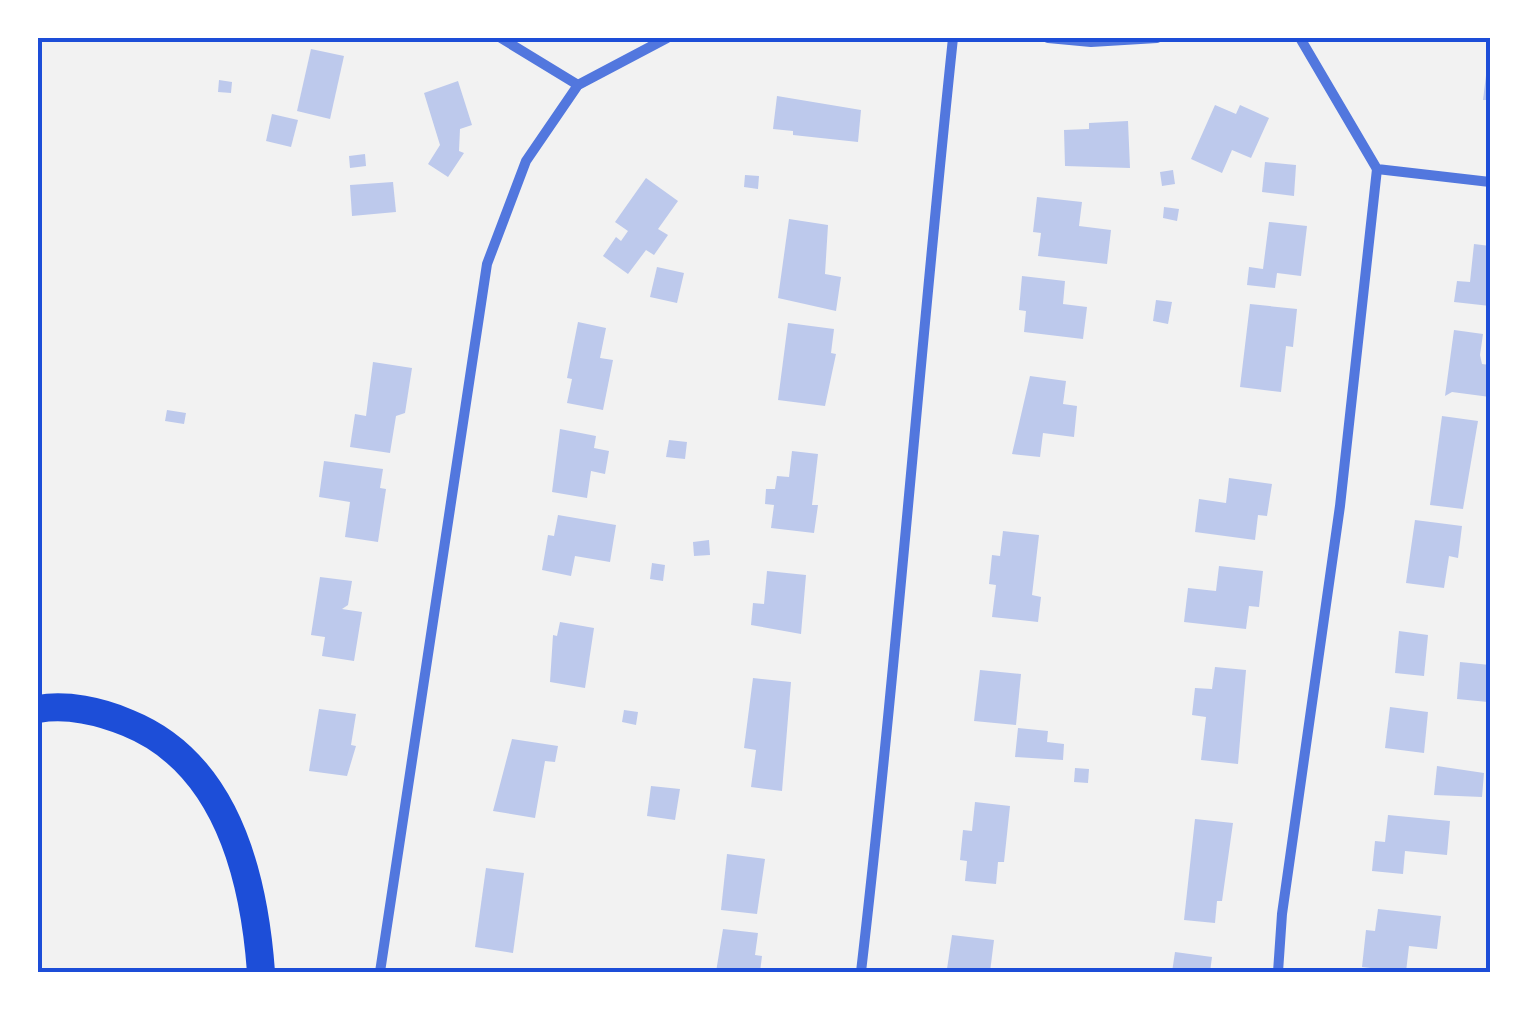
<svg xmlns="http://www.w3.org/2000/svg" width="1528" height="1010" font-family="Spectral,serif">
  <style>
    .building { fill: #bdc9ec }
    .lines { fill: none; stroke-linecap: round; stroke-linejoin: round }
    .minor { stroke: #5277de; stroke-width: 10 }
    .motorway { stroke: #1d4ed8; stroke-width: 28 }
    .neatline { fill: none; stroke: #1d4ed8; stroke-width: 4 }
  </style>
  <rect width="100%" height="100%" fill="#f2f2f2"/>
  <!-- building -->
  <g class="building">
    <path d="M311,49L344,56L330,119L297,111Z"/>
    <path d="M1487,67H1490V100H1483Z"/>
    <path d="M219,80L232,82L231,93L218,92Z"/>
    <path d="M458,81L472,125L460,129L459,151L464,153L448,177L428,164L440,145L424,93Z"/>
    <path d="M777,96L861,110L858,142L793,135V131L773,129Z"/>
    <path d="M1215,105L1236,114L1240,105L1269,118L1251,158L1232,150L1222,173L1191,159Z"/>
    <path d="M272,114L298,120L291,147L266,141Z"/>
    <path d="M1128,121L1130,168L1065,166L1064,130L1089,129V123Z"/>
    <path d="M365,154L366,166L350,168L349,156Z"/>
    <path d="M1265,162L1296,165L1294,196L1262,192Z"/>
    <path d="M1173,170L1175,184L1162,186L1160,172Z"/>
    <path d="M745,175L759,176L758,189L744,187Z"/>
    <path d="M646,178L678,201L658,229L668,235L654,255L646,250L628,274L603,256L616,237L621,241L628,231L615,222Z"/>
    <path d="M393,182L396,212L352,216L350,185Z"/>
    <path d="M1037,197L1082,202L1079,226L1111,230L1107,264L1038,256L1041,233L1033,232Z"/>
    <path d="M1164,207L1179,209L1177,221L1163,218Z"/>
    <path d="M789,219L828,225L825,274L841,277L836,311L778,298Z"/>
    <path d="M1269,222L1307,226L1301,276L1277,273L1275,288L1247,285L1249,267L1263,269Z"/>
    <path d="M1474,244L1490,246V306L1454,302L1457,281L1470,282Z"/>
    <path d="M657,267L684,273L677,303L650,297Z"/>
    <path d="M1022,276L1065,281L1063,304L1087,307L1083,339L1024,332L1026,311L1019,310Z"/>
    <path d="M1156,300L1172,302L1168,324L1153,321Z"/>
    <path d="M1250,304L1297,309L1293,347L1286,346L1281,392L1240,387Z"/>
    <path d="M578,322L606,328L600,358L613,360L603,410L567,403L572,379L567,378Z"/>
    <path d="M788,323L834,329L831,353L836,354L825,406L778,400Z"/>
    <path d="M1454,330L1483,334L1480,355L1482,364L1490,365V397L1452,392L1445,396Z"/>
    <path d="M373,362L412,368L405,413L396,416L390,453L350,447L355,414L366,416Z"/>
    <path d="M1030,376L1066,381L1063,404L1077,406L1074,437L1043,433L1040,457L1012,454Z"/>
    <path d="M167,410L186,413L184,424L165,421Z"/>
    <path d="M1442,416L1478,421L1463,509L1430,505Z"/>
    <path d="M560,429L596,436L594,448L609,451L605,474L591,471L587,498L552,492Z"/>
    <path d="M669,440L687,442L685,459L666,457Z"/>
    <path d="M792,451L818,454L812,505H818L814,533L771,528L774,505L765,504L766,489H775L777,476L789,477Z"/>
    <path d="M324,461L383,469L380,488L386,489L378,542L345,537L350,502L319,497Z"/>
    <path d="M1229,478L1272,484L1267,516L1258,515L1255,540L1195,532L1199,499L1226,503Z"/>
    <path d="M558,515L616,525L610,562L575,556L571,576L542,570L548,535L554,536Z"/>
    <path d="M1415,520L1462,526L1458,558L1449,556L1444,588L1406,583Z"/>
    <path d="M1003,531L1039,535L1032,595L1041,597L1038,622L992,617L996,585L989,584L992,555L1000,556Z"/>
    <path d="M709,540L710,555L694,556L693,542Z"/>
    <path d="M652,563L665,565L663,581L650,579Z"/>
    <path d="M1219,566L1263,571L1259,607L1249,606L1246,629L1184,622L1188,588L1216,591Z"/>
    <path d="M767,571L806,575L801,634L751,625L753,603L764,604Z"/>
    <path d="M320,577L352,581L348,605L342,609L362,612L354,661L322,656L325,637L311,635Z"/>
    <path d="M560,622L594,628L585,688L550,682L553,635L557,636Z"/>
    <path d="M1399,631L1428,635L1424,676L1395,673Z"/>
    <path d="M1460,662L1490,665L1488,702L1457,699Z"/>
    <path d="M1215,667L1246,670L1238,764L1201,760L1206,717L1192,715L1195,688L1212,689Z"/>
    <path d="M980,670L1021,674L1016,725L974,721Z"/>
    <path d="M753,678L791,682L782,791L751,787L756,750L744,748Z"/>
    <path d="M1390,707L1428,712L1424,753L1385,748Z"/>
    <path d="M319,709L356,714L351,745L356,746L347,776L309,771Z"/>
    <path d="M624,710L638,712L636,725L622,722Z"/>
    <path d="M1018,728L1048,731L1047,742L1064,744L1063,760L1015,757Z"/>
    <path d="M512,739L558,746L555,762L545,761L535,818L493,811Z"/>
    <path d="M1437,766L1484,773L1482,797L1434,795Z"/>
    <path d="M1075,768L1089,769L1088,783L1074,782Z"/>
    <path d="M651,786L680,789L675,820L647,816Z"/>
    <path d="M975,802L1010,806L1004,862H998L996,884L965,881L967,861L960,860L963,830L972,831Z"/>
    <path d="M1388,815L1450,821L1447,855L1405,851L1403,874L1372,871L1375,841L1385,842Z"/>
    <path d="M1195,819L1233,823L1222,901H1217L1215,923L1184,920Z"/>
    <path d="M727,854L765,859L757,914L721,910Z"/>
    <path d="M486,868L524,873L513,953L475,947Z"/>
    <path d="M1378,909L1441,916L1437,949L1409,946L1406,972L1362,967L1366,930L1375,931Z"/>
    <path d="M723,929L758,933L755,955L762,956L760,972H716Z"/>
    <path d="M952,935L994,940L990,972L947,969Z"/>
    <path d="M1175,952L1212,957L1210,972H1172Z"/>
  </g>
  <g class="lines">
    <!-- minor -->
    <g class="minor">
      <path d="M501,38L578,85"/>
      <path d="M1048,38L1091,42L1157,38"/>
      <path d="M1300,38L1377,169L1490,182"/>
      <path d="M380,972L487,264L526,161L578,85L667,38"/>
      <path d="M861,972C897,661 920,349 953,38"/>
      <path d="M1278,972L1282,914L1340,506L1377,169"/>
    </g>
    <!-- motorway -->
    <path class="motorway" d="M38,709C67,704 100,711 128,723C227,763 254,876 261,972"/>
  </g>
  <!-- border -->
  <rect width="1528" height="1010" fill="none" stroke="#ffffff" stroke-width="80"/>
  <rect x="40" y="40" width="1448" height="930" class="neatline"/>
</svg>
